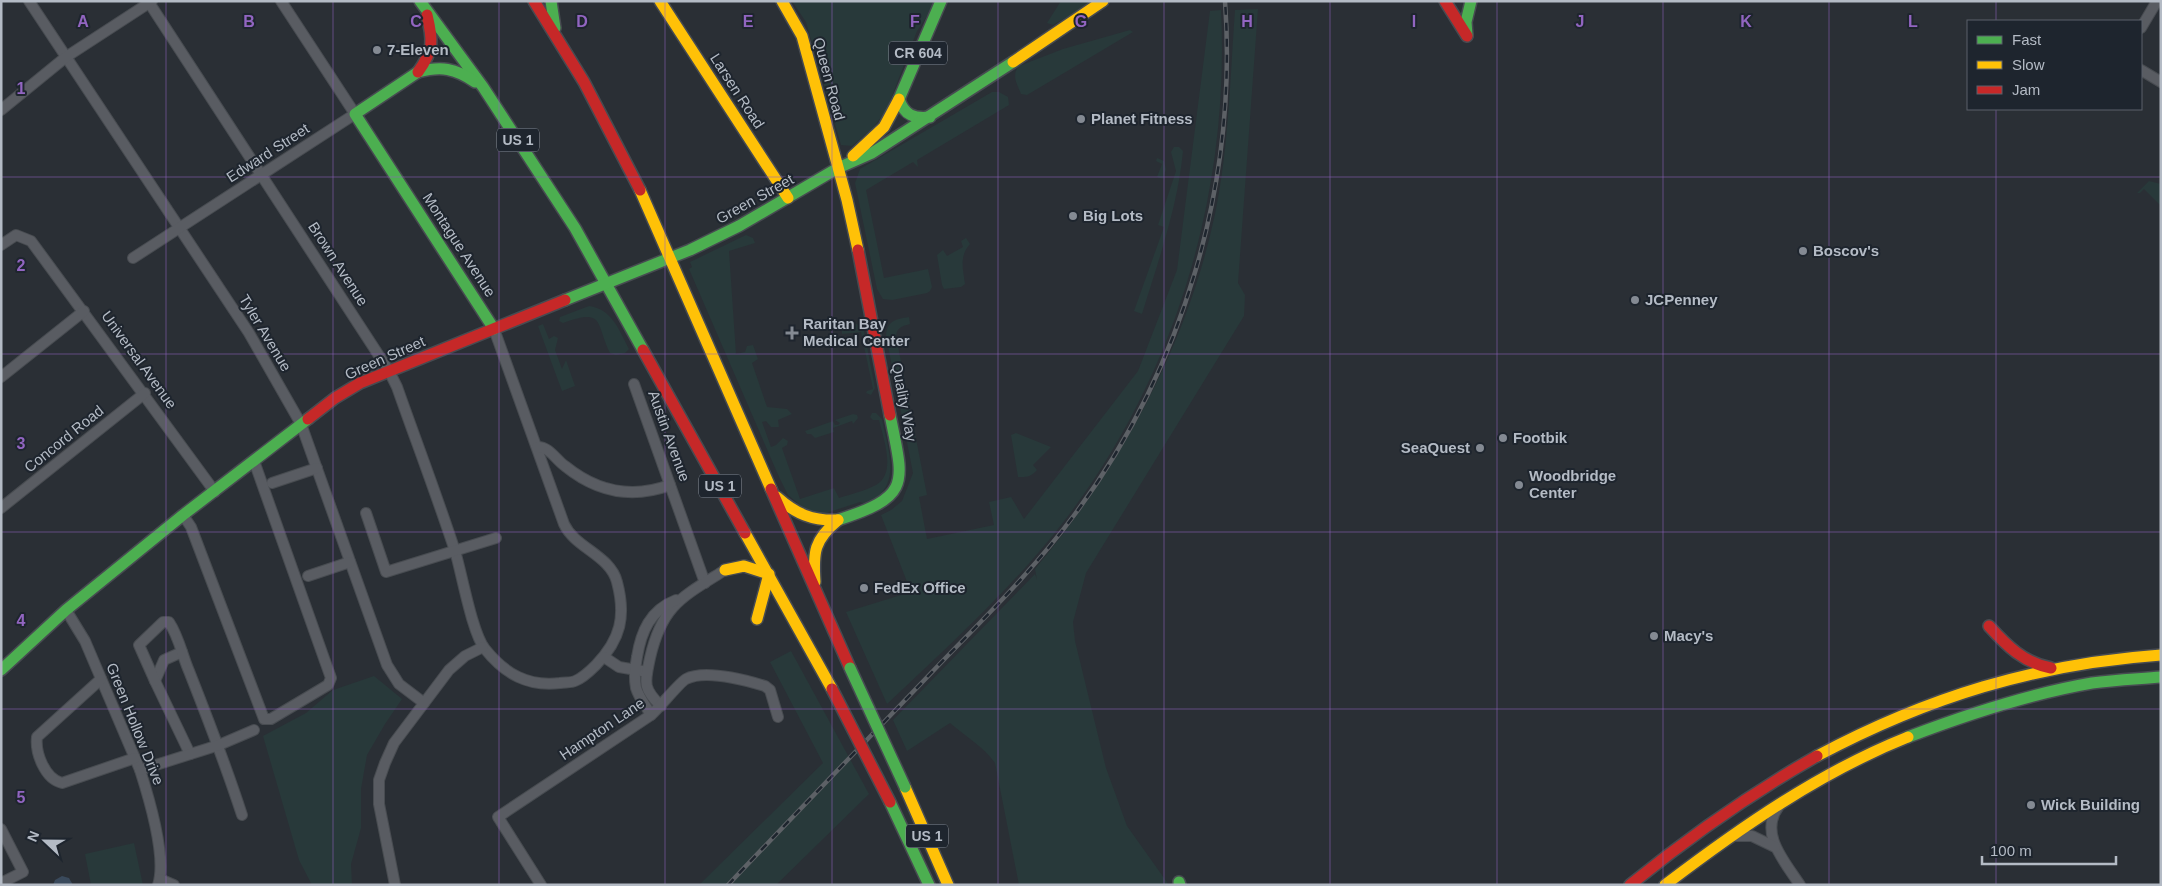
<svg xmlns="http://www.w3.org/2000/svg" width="2162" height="886" font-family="Helvetica,sans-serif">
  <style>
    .green { fill: #28393a }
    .water { fill: #3a4a5c }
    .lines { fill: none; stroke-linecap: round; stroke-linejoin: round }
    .street-casing { stroke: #484c51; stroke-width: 12 }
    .fast-casing { stroke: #474b51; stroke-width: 14 }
    .slow-casing { stroke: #474b51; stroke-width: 14 }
    .jam-casing { stroke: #474b51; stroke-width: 14 }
    .street { stroke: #595c62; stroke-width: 10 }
    .fast { stroke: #4caf50; stroke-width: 11 }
    .slow { stroke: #ffc107; stroke-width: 11 }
    .jam { stroke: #c62828; stroke-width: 11 }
    .rail-casing { stroke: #5d6166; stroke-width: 4.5 }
    .rail { stroke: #1e252e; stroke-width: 2.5; stroke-dasharray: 8; stroke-linecap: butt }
    .fast-bridge-casing { stroke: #464b51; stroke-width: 14; stroke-linecap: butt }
    .jam-bridge-casing { stroke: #464b51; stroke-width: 14; stroke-linecap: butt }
    .fast-bridge { stroke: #4caf50; stroke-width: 11 }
    .jam-bridge { stroke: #c62828; stroke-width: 11 }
    .grid { fill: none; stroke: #9265c1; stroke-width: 1; stroke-opacity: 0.55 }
    .poi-dot { fill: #848a93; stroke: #1e252e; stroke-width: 2 }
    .labels { text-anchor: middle; stroke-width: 4; stroke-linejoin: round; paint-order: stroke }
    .shield { fill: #1e252e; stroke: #878e98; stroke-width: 1 }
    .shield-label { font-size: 14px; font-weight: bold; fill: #b4bbc5 }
    .poi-label { font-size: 15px; font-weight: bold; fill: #b4bbc5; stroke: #1e252e; text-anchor: start }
    .street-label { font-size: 15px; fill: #b4bbc5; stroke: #1e252e }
    .grid-label { font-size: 16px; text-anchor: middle; font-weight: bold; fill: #9265c1; stroke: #1e252e; stroke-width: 4; stroke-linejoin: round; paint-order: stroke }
  </style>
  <rect width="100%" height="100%" fill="#2a2f35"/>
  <!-- green -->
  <g class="green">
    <path d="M792,1H937L917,31L887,109L873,128L852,146L841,145L806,22Z"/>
    <path d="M1061,1H1095L1053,25L1047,23Z"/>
    <path d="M1258,9L1238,283L1245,295L1244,316L1086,573L1073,622L1075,641L1106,768L1127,826L1169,885H1019L995,763C984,747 965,736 950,723L907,751L893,720L1035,574L1037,580L1035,569C1121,466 1187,346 1215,214C1229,147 1230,78 1235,10Z"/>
    <path d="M1221,10C1231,209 1165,410 1032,560C987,611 936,658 887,704L846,612L911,592L881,515L891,510L902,501L913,473L886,336C887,321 895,319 909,317L910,324C903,326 897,327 896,336L927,495L919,497L927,539L994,525L989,502L1011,497L1024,519L1138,371L1177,270L1210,11Z"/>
    <path d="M1130,30L1133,32L1027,95L1021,94C1017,84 1011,75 1019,66L1063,49Z"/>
    <path d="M992,92H999L1008,97L1009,105L917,160L918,167L913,162L866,190L884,278L928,269L932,287L930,291L927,293L892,300L883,299L877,289L855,183L860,169Z"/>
    <path d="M1179,147L1183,151C1178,206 1158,262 1142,314L1134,311L1164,227L1158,225L1176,171L1171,152L1174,147Z"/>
    <path d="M1157,158L1164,161L1166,169L1163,179L1157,177L1162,164L1156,161Z"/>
    <path d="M2149,181L2161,184V206L2144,189L2140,193H2137Z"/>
    <path d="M746,235L753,238L755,243L729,251L736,354L745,352L747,346L753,345L758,359L752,363L767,407L787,409L792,414L778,420L779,427H771L766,421L762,422L771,447L776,445L783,438L788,441L787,445L782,448L800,499L834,488L839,498C851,494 865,491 876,485C897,473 883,438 879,420H873L870,417L872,413H876L882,419C888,450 904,488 865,504L860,502L814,517L788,495L779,477L689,269L692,267L690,262Z"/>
    <path d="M966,238L970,244C959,256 963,269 965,284L961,287L944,289L942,285L937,255L943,250L947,256L963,247L961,241Z"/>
    <path d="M589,306C612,309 619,330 629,349L625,353L616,355L610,353C595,322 605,308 563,323L559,321L560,317Z"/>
    <path d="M543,324L549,339L554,336L558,338L555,350L562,369L566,360L575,386L562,391L538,326Z"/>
    <path d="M847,324H857L864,331L875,388L871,395L866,393L867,391L873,389L861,332L842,334V328Z"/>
    <path d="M853,414L857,415L858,418L853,424L852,421L833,428L834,432L815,438L811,434H807L805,431L833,421L835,425H838L840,423L835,420Z"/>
    <path d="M1016,433L1051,447L1033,465L1037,470C1031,477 1027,477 1018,477L1011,435Z"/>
    <path d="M791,651L869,794L776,885H699L823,763L770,662Z"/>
    <path d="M374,676L402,699L385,724L367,755L361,789V828L351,864L352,885H312L299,860L263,736L306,713L333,690Z"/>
    <path d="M134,843L143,885H91L85,854Z"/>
  </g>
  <!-- water -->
  <path class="water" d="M62,876L69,878L73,885H53L55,880Z"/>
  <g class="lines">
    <!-- street casing -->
    <g class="street-casing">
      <g id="street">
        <path d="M29,1L249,333L301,424L387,665L399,684L424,703"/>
        <path d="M148,1L389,371L397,387C416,441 437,496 455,551C462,574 472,633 485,649C505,674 528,687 560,683C565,682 571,683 575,681C583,678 591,670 596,665C621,639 626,616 617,582C610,555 575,548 564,524L494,329"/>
        <path d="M2141,28L2157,1"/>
        <path d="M2141,70L2161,82"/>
        <path d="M1,110L66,57L152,1"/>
        <path d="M1,245L16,235L31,241L215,492"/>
        <path d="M133,258L355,114L281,1"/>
        <path d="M1,377L84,311"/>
        <path d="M634,384L705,583"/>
        <path d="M537,447C549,446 556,460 565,466C597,492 632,499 670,485"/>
        <path d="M272,483L317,468"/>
        <path d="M1,508L145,393"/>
        <path d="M366,513L386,572L496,538"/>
        <path d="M183,515L191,527L264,719H271L328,685L331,678L254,461"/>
        <path d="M308,576L350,562"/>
        <path d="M66,610L85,641L140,770C149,798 167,857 158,885"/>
        <path d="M182,652L164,660L155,681L190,754"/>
        <path d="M604,657L619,667L642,671"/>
        <path d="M101,679L37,737C35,753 45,779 62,783L135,758"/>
        <path d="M155,681L139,645L163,622H169C179,637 182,655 189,671C208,719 226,766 242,815"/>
        <path d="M661,706C642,688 645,682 650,658C662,605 682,597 725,570"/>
        <path d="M651,715C646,706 639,698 636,688C634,678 635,667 637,657C641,632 650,610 676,600"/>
        <path d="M140,770L219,745L254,730"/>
        <path d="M1779,806C1758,833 1785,862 1800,885"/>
        <path d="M1,829L23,872L1,883"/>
        <path d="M1731,836H1752L1775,847"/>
        <path d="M160,879L174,885"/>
        <path d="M395,885L379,804V780L385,763L394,743L449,670L465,656L483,647"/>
        <path d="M541,885L498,817L651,715C659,708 681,681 686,679C705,669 745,680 765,686L770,690L778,717"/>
      </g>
    </g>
    <!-- fast casing -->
    <g class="fast-casing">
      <g id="fast">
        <path d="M420,1L483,87L575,228L643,350"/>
        <path d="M551,1L555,28"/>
        <path d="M1467,35L1466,22L1471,1"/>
        <path d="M418,72L355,114L494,329"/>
        <path d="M418,72C441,66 455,68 475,82"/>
        <path d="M899,99C904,115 914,119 930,117"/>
        <path d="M899,99L941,1"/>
        <path d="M565,300L690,250L739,226L838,168L872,153L1013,62"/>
        <path d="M838,520C912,496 904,484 890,415"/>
        <path d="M1,670L66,610L183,515L308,419"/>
        <path d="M1908,737C1968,714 2028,694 2092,683C2115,680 2138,679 2161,677"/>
        <path d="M890,802L929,885"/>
        <path d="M1179,882L1180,885"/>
      </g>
    </g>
    <!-- slow casing -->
    <g class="slow-casing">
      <g id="slow">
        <path d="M660,1L788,198"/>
        <path d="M782,1L802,36L847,200L858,250"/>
        <path d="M1013,62L1103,1"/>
        <path d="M853,156L884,127L899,99"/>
        <path d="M640,190L771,489"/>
        <path d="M777,497C796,514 812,521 838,520"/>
        <path d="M745,533L832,689"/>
        <path d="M725,570L744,566L769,574L757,619"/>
        <path d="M815,582C813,552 814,540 838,520"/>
        <path d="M1817,756C1928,697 2035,664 2161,655"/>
        <path d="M905,787L948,885"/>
        <path d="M1665,885C1740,828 1820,772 1908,737"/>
      </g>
    </g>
    <!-- jam casing -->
    <g class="jam-casing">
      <g id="jam">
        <path d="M534,1L584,82L640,190"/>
        <path d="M1445,1L1467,36"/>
        <path d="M418,72C434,50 433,40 427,15"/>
        <path d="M858,250L890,415"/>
        <path d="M643,350L745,533"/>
        <path d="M308,419L335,398L360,383L565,300"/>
        <path d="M771,489L850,668"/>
        <path d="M1989,626C2007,646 2024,663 2051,668"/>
        <path d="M1630,885C1689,837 1750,794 1817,756"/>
      </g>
    </g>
    <!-- street -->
    <use href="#street" class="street"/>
    <!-- fast -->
    <use href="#fast" class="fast"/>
    <!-- slow -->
    <use href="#slow" class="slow"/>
    <!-- jam -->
    <use href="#jam" class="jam"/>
    <!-- rail casing -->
    <g class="rail-casing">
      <path id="rail" d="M728,885C796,813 865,742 933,671C982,620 1033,571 1075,514C1183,369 1238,182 1225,1"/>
    </g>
    <!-- rail -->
    <use href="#rail" class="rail"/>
    <!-- fast-bridge casing -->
    <g class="fast-bridge-casing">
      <path id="fast-bridge" d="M850,668L905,787"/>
    </g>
    <!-- jam-bridge casing -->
    <g class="jam-bridge-casing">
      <path id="jam-bridge" d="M832,689L890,802"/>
    </g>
    <!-- fast-bridge -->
    <use href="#fast-bridge" class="fast-bridge"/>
    <!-- jam-bridge -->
    <use href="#jam-bridge" class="jam-bridge"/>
  </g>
  <!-- grid -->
  <path class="grid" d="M166,1V885M333,1V885M499,1V885M665,1V885M832,1V885M998,1V885M1164,1V885M1330,1V885M1497,1V885M1663,1V885M1829,1V885M1996,1V21M1996,109V885M1,177H2161M1,354H2161M1,532H2161M1,709H2161"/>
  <!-- markers -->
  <g class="poi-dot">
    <circle cx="377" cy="50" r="5"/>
    <circle cx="1081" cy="119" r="5"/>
    <circle cx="1073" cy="216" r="5"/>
    <circle cx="1803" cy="251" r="5"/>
    <circle cx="1635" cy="300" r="5"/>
    <path d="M789.5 325.5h5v5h5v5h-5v5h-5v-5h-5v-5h5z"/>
    <circle cx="1503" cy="438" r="5"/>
    <circle cx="1480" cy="448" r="5"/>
    <circle cx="1519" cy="485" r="5"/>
    <circle cx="864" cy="588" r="5"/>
    <circle cx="1654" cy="636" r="5"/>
    <circle cx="2031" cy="805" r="5"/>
  </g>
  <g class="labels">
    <!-- shield labels -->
    <g class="shield">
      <rect x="889" y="41.5" width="58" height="23" rx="4"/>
      <rect x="497" y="128.5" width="42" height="23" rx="4"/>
      <rect x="699" y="474.5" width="42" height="23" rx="4"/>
      <rect x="906" y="824.5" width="42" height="23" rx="4"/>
    </g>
    <g class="shield-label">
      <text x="918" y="58">CR 604</text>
      <text x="518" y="145">US 1</text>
      <text x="720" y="491">US 1</text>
      <text x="927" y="841">US 1</text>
    </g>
    <!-- poi labels -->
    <g class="poi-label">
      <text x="387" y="55">7-Eleven</text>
      <text x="1091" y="124">Planet Fitness</text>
      <text x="1083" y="221">Big Lots</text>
      <text x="1813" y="256">Boscov's</text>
      <text x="1645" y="305">JCPenney</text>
      <text x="803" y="329">Raritan Bay<tspan x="803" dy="17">Medical Center</tspan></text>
      <text x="1513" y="443">Footbik</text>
      <text x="1470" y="453" text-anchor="end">SeaQuest</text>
      <text x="1529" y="481">Woodbridge<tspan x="1529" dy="17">Center</tspan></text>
      <text x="874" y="593">FedEx Office</text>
      <text x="1664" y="641">Macy's</text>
      <text x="2041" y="810">Wick Building</text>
    </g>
    <!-- street labels -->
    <g class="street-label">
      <text transform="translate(829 79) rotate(75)" y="5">Queen Road</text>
      <text transform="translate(737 91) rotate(57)" y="5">Larsen Road</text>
      <text transform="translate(268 153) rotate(-33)" y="5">Edward Street</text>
      <text transform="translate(755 199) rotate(-29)" y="5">Green Street</text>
      <text transform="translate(459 245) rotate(57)" y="5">Montague Avenue</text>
      <text transform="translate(338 264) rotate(57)" y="5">Brown Avenue</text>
      <text transform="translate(265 333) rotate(59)" y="5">Tyler Avenue</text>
      <text transform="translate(385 358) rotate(-24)" y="5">Green Street</text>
      <text transform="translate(139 360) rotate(54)" y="5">Universal Avenue</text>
      <text transform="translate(904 402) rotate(79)" y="5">Quality Way</text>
      <text transform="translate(669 436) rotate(70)" y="5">Austin Avenue</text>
      <text transform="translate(64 439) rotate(-39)" y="5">Concord Road</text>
      <text transform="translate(135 724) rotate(68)" y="5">Green Hollow Drive</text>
      <text transform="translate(602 729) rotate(-34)" y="5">Hampton Lane</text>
    </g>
  </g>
  <g class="grid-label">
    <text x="83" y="27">A</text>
    <text x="249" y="27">B</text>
    <text x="416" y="27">C</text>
    <text x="582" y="27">D</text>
    <text x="748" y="27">E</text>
    <text x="915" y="27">F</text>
    <text x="1081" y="27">G</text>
    <text x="1247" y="27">H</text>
    <text x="1414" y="27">I</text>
    <text x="1580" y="27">J</text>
    <text x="1746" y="27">K</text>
    <text x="1913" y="27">L</text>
    <text x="21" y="94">1</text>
    <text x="21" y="271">2</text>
    <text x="21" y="449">3</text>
    <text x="21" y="626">4</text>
    <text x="21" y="803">5</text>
  </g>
  <!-- border -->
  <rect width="2162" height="886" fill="none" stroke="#b4bbc5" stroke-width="5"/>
  <!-- legend -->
  <rect x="1967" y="20" width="175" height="90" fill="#1e252e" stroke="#5a616a"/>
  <rect x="1977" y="36" width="25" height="8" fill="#4caf50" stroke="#5a616a"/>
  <text x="2012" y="45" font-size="15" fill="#b4bbc5">Fast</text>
  <rect x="1977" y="61" width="25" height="8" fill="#ffc107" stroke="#5a616a"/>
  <text x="2012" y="70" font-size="15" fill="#b4bbc5">Slow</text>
  <rect x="1977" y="86" width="25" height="8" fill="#c62828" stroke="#5a616a"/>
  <text x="2012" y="95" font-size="15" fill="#b4bbc5">Jam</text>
  <!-- north arrow -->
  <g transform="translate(45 841) rotate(292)" stroke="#1e252e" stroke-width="4" paint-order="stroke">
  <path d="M0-4L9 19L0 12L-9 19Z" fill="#b4bbc5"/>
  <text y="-8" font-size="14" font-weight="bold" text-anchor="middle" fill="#b4bbc5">N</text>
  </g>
  <!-- scale -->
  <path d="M1982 856v8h134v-8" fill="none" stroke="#b4bbc5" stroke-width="2.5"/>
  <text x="1990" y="856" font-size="15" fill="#b4bbc5" stroke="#1e252e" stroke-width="4" paint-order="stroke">100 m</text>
</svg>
